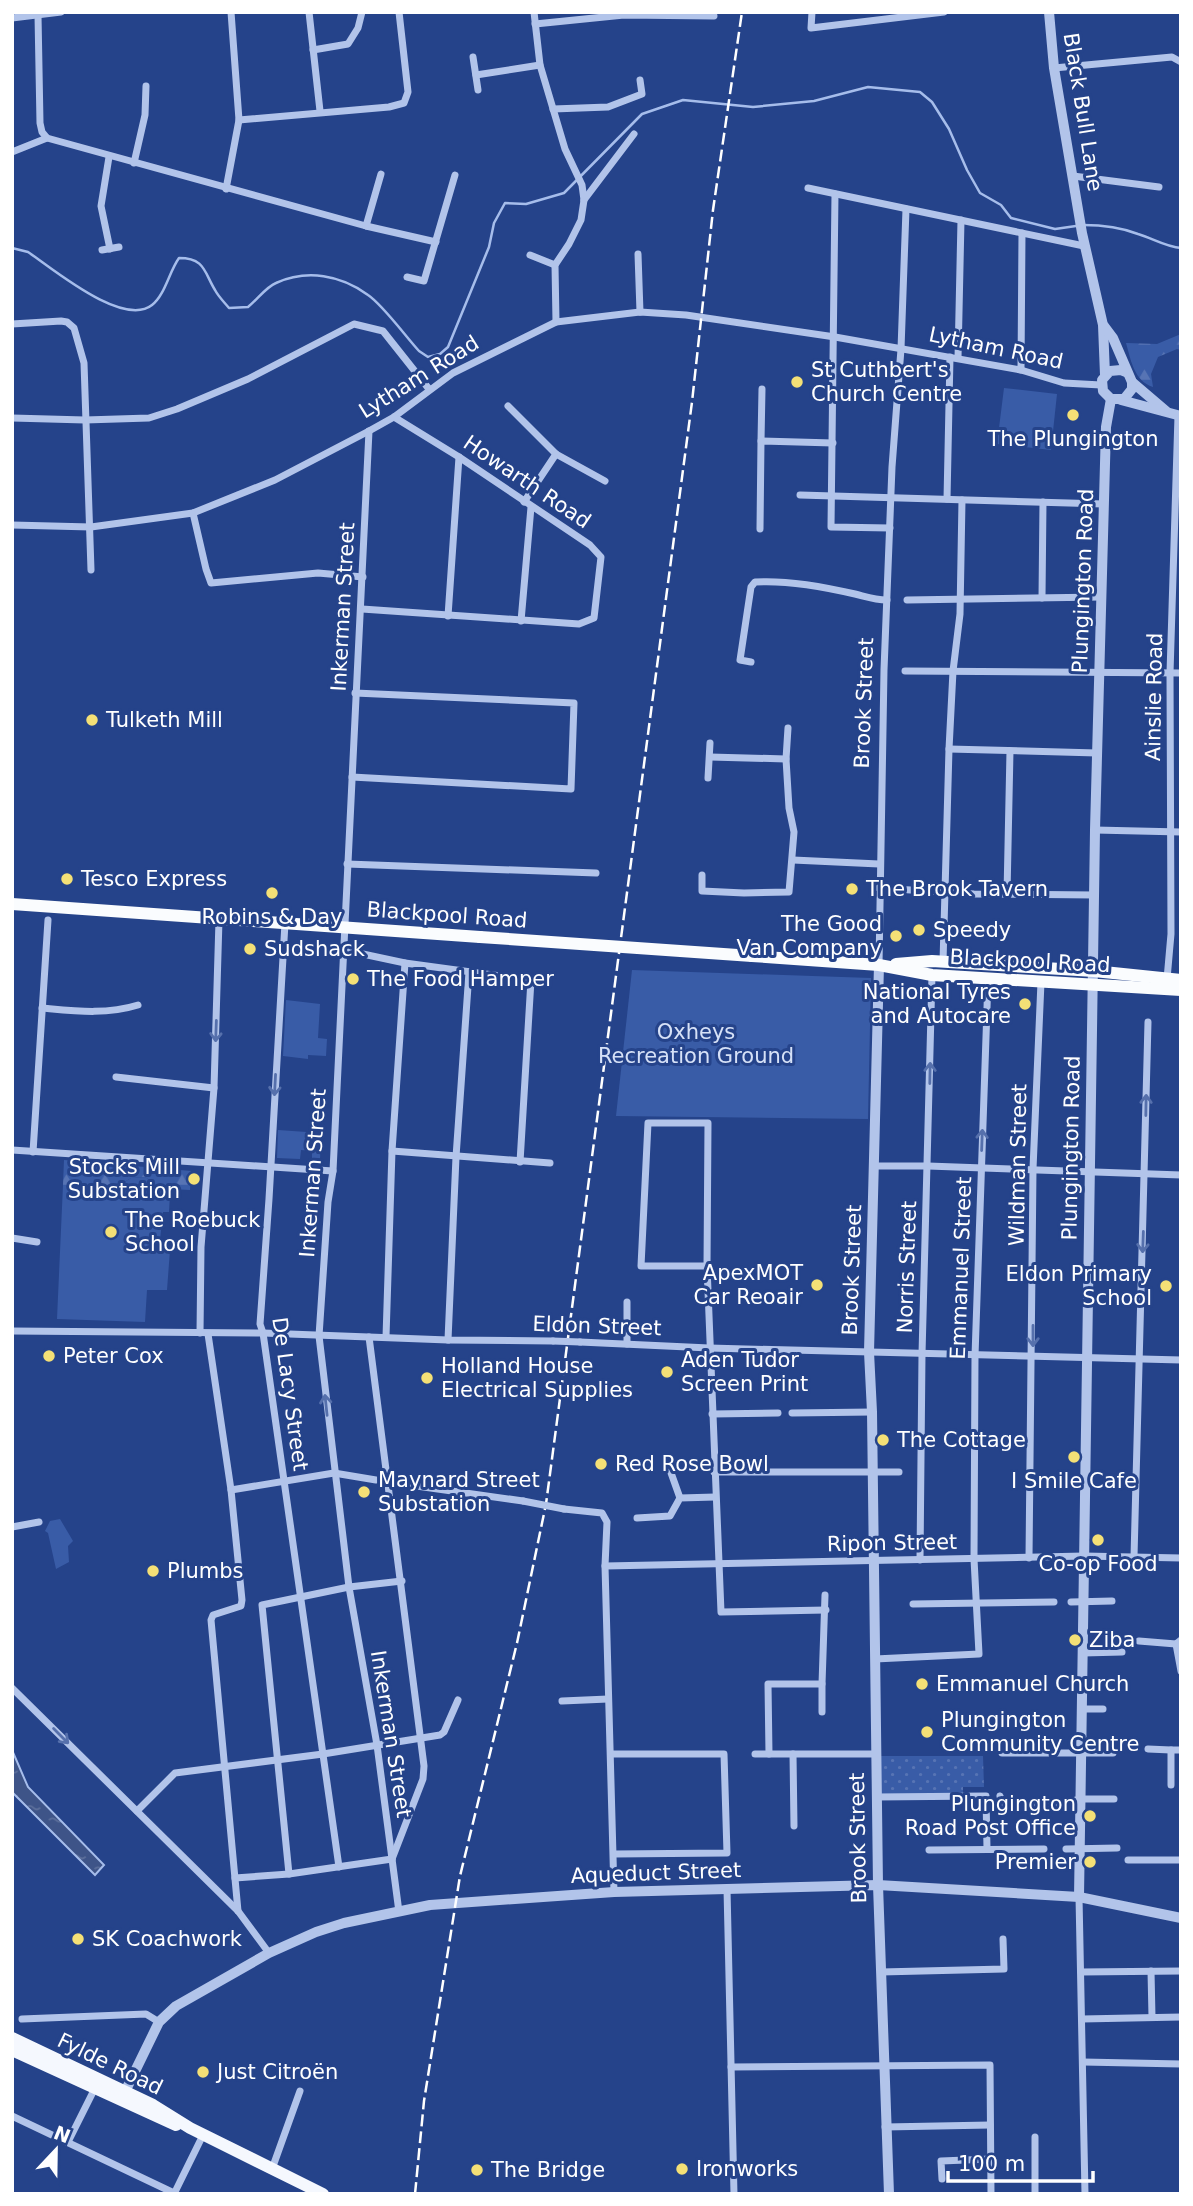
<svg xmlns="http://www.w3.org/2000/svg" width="1193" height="2206" font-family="'DejaVu Sans',sans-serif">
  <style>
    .grass { fill: url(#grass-dots) }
    .forest { fill: url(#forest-firs) }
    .green { fill: #395ca7 }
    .water { fill: url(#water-ripples); stroke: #a6bdeb; stroke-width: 2 }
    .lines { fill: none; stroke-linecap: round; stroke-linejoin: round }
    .stream { stroke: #a6bdeb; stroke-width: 2.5 }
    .minor { stroke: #b2c4ea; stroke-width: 7 }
    .tertiary { stroke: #b2c4ea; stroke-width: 10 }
    .primary { stroke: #f5f8fe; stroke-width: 12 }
    .trunk { stroke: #fafcfe; stroke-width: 12 }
    .rail { stroke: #fff; stroke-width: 2.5; stroke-dasharray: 12 5; stroke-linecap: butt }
    .minor-bridge { stroke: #b2c4ea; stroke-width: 7 }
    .trunk-bridge { stroke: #fafcfe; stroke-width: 12 }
    .oneway { stroke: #5670ac }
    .poi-dot { fill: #f4e076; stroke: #25438a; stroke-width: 2.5 }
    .labels { text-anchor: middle; stroke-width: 6; stroke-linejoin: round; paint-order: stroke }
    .street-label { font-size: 21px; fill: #fff; stroke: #25438a }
    .poi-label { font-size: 21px; fill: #fff; stroke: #25438a; text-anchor: start }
    .park-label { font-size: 21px; fill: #d6e1f7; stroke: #25438a }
  </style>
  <defs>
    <pattern id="grass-dots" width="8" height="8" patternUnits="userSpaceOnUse" patternTransform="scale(1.75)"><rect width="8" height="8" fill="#395ca7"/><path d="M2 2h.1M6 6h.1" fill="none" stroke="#5774b4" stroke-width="1.8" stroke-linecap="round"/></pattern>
    <pattern id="forest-firs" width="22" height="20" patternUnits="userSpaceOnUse" patternTransform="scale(1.75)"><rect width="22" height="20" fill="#395ca7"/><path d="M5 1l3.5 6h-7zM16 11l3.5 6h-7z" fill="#5774b4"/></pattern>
    <pattern id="water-ripples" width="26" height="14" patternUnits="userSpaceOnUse" patternTransform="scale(1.75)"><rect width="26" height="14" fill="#3e5488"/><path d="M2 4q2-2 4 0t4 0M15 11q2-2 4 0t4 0" fill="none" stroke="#5b6e9a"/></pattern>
  </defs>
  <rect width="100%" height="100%" fill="#25438a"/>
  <!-- grass -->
  <path class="grass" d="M878,1756H983L984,1787H963V1794L878,1795Z"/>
  <!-- forest -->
  <g class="forest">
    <path d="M1181,334V350L1177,349L1158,357L1151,374L1153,387C1134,381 1131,360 1126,343L1157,344Z"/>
    <path d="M64,1160L191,1171L190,1190L171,1189L170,1194L145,1177L131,1178L105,1194L78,1192L74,1185H63Z"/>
  </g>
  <!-- green -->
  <g class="green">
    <path d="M1004,388L1057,394L1051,450L997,444Z"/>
    <path d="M632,970L871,978L868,1119L616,1116Z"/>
    <path d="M286,1000L320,1004L318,1038L327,1039L326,1056L308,1055V1059L283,1056Z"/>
    <path d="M278,1130L321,1133L320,1160H312V1151L301,1150L300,1159L277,1158Z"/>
    <path d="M145,1177L170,1194L169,1212H163L159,1249L170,1250L167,1290H147L145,1322L57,1319L63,1185H74L78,1192L105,1194L131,1178Z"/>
    <path d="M60,1519L73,1541L68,1546L69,1562L56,1569L48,1533L45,1531L50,1521Z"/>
  </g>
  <!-- water -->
  <path class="water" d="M12,1750L28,1787L104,1865L95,1875L12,1792Z"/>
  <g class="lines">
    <!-- stream -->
    <g class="stream">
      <path d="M1083,225C1102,225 1120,227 1138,234C1152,238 1166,247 1181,248"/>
      <path d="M12,248L28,252C52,268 123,328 152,305C165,295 169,272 179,258C205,258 204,272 215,290C218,296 224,302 229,308L248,307C257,300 266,287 276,283C307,269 341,275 368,295C383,305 406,337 419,351L428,357L440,354L448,347L489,247L494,223L505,203L526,204L564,193L642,114L683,100L753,107L814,101L868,87L920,92L932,102L949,129L967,170L980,193L1001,205L1011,218L1055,229L1076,226"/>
    </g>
    <!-- minor -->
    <g class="minor">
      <path d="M309,12L320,111"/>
      <path d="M534,12L540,65L565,149L582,185L584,200L581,220L569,244L555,265L556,322"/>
      <path d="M812,12L811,28L944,12"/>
      <path d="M38,15L40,123L42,132L47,138L366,226L436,242"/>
      <path d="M12,18L61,12"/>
      <path d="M535,24L624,15L714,16"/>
      <path d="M313,50L348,44L358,28L362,12"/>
      <path d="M473,57L478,90"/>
      <path d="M1054,68L1172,57L1181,62"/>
      <path d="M476,75L540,65"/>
      <path d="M553,109L608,107L642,94L640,80"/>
      <path d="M239,120L389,107L404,103L408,92L399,12"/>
      <path d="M12,152L47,138"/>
      <path d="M109,157L101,206L110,249"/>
      <path d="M134,163L145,115L146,86"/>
      <path d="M1073,176L1159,187"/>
      <path d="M808,188L1084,246"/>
      <path d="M226,189L239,120L231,12"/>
      <path d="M835,194L831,527L890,528"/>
      <path d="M584,200L634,134"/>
      <path d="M366,226L381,174"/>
      <path d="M102,250L119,247"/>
      <path d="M638,254L640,312"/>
      <path d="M530,255L555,265"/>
      <path d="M407,277L424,281L455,175"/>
      <path d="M12,324L61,321L67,322L74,328L84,363L91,570"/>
      <path d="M958,358L961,220"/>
      <path d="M1021,370L1022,233"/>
      <path d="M508,406L556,454L605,481"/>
      <path d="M12,418L85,420L149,418L177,409L248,379L354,324L383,331L429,389"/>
      <path d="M369,431L333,1171L328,1202L319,1336L349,1587L377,1745L399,1912"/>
      <path d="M761,441L762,389"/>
      <path d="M800,495L1104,504"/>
      <path d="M947,499L950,357"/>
      <path d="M524,502L556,454"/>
      <path d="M193,513L206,569L211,583L318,573L363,577"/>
      <path d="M12,525L91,527L193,513L275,480L369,431L394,417L453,373L556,322L640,312L686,315L835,337L1021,370L1064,383L1101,385"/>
      <path d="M760,529L761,441L833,443"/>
      <path d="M1042,598L1043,502"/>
      <path d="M907,600L1102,597"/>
      <path d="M362,609L579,624L594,618L601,557L590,545L459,457L394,417"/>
      <path d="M448,616L459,457"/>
      <path d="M521,621L531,507"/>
      <path d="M751,662L740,660L751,587L755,582C786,580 825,587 855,594C867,597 875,600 887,600"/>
      <path d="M905,671L1181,673"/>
      <path d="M949,749L1097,753"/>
      <path d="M710,757L786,759"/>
      <path d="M352,777L571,789L574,703L355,693"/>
      <path d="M708,778L710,743"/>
      <path d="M1095,830L1181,832"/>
      <path d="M793,860L879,864"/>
      <path d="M347,864L596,873"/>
      <path d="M702,875V891L744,893L789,892L794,832L789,808L786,759L788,728"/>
      <path d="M879,888L974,894L1095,895"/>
      <path d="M1007,894L1010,751"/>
      <path d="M285,923L269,1199L260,1324L263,1333L339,1867"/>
      <path d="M344,950L405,963L531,980L520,1162"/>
      <path d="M943,962L949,749L953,671L960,614L962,500"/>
      <path d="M879,965L884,670L892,467L901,349L906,209"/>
      <path d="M1167,979L1171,934L1170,673L1178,416"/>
      <path d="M42,1008C75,1011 106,1015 138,1005"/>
      <path d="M116,1077L214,1088"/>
      <path d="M12,1150L333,1171"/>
      <path d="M392,1151L550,1163"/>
      <path d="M33,1152L48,920"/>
      <path d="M875,1166H928L1181,1175"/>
      <path d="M12,1238L37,1242"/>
      <path d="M707,1266H641L648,1123H708L707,1266L721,1612L826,1610"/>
      <path d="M12,1331L263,1333L448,1340L553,1341"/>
      <path d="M200,1333L201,1247L214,1088L219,920"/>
      <path d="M208,1334L231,1490L242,1600L241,1606L213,1615L211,1620L238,1911"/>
      <path d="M369,1337L424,1766L423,1779L392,1859"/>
      <path d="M386,1337L392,1151L405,963"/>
      <path d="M448,1340L456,1157L469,972"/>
      <path d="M580,1342L709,1348L1181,1360"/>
      <path d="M627,1344V1302"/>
      <path d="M792,1413L872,1412"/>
      <path d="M712,1414L778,1413"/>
      <path d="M670,1470L680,1498"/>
      <path d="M714,1472H899"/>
      <path d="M388,1482L523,1501"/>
      <path d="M231,1490L334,1473L376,1480"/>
      <path d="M564,1509L602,1513L607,1522L605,1566L614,1892"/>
      <path d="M637,1518L670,1516L680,1498L715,1497"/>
      <path d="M12,1527L39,1522"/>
      <path d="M1134,1557L1148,1022"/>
      <path d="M1029,1558L1033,1169L1041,982"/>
      <path d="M920,1560L922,1354L932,975"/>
      <path d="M605,1566L1084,1556L1181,1558"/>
      <path d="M1071,1602L1112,1601"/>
      <path d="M913,1604L1054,1602"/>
      <path d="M1139,1641L1176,1644L1181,1640"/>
      <path d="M1176,1644L1181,1671"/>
      <path d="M1083,1653L1122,1652"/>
      <path d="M875,1659L979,1654L974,1559L975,1356L988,979"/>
      <path d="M822,1684V1712"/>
      <path d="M12,1688L238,1911L269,1953"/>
      <path d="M562,1701L608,1699"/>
      <path d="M1081,1709H1103"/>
      <path d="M1148,1749L1171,1750"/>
      <path d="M1002,1753H1113"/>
      <path d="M611,1754H724L727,1853L614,1854"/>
      <path d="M755,1754H876"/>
      <path d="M769,1754L768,1684H822L825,1595"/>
      <path d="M793,1754L794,1826"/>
      <path d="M1171,1785V1750H1181"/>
      <path d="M1000,1796L1003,1807L1050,1806L1081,1799H1114"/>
      <path d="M876,1797L986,1796L987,1849"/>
      <path d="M137,1811L175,1773L323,1754L440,1735L444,1732L458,1700"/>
      <path d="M1066,1849L1117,1848"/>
      <path d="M929,1850L1044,1849"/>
      <path d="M1128,1860H1181"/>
      <path d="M289,1874L262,1605L349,1587L402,1581"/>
      <path d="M235,1878L289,1874L392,1859"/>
      <path d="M727,1889L734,2194"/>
      <path d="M1079,1897L1085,2194"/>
      <path d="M1151,1971L1152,2017"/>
      <path d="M881,1972L1004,1969L1003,1939"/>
      <path d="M1081,1972L1181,1971"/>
      <path d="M22,2019L146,2014L159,2022"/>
      <path d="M1082,2019L1181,2017"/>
      <path d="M1083,2062L1181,2064"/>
      <path d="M731,2067L990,2065L991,2194"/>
      <path d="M12,2116L174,2193"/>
      <path d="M885,2127L990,2125"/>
      <path d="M1035,2137V2194"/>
      <path d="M68,2142L95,2088"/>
      <path d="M272,2169L300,2091"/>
      <path d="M942,2179L941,2161L991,2159"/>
      <path d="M174,2194L203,2135"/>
    </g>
    <!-- tertiary -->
    <g class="tertiary">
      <path d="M1049,12L1054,68L1082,233L1103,325L1105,375"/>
      <path d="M1104,326L1113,338L1132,382L1166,411"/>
      <path d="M1126,372L1121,370L1110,371L1102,380L1103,391L1111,399H1124L1132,389V382"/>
      <path d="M1121,400L1181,416"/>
      <path d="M879,965L869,1352L872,1412L878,1885L889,2194"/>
      <path d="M1079,1897L1095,830L1106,427L1111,399"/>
      <path d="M122,2098L159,2022L176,2006L269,1953L316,1932L344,1923L430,1905L614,1892L878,1885L1079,1897L1181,1918"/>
    </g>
    <!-- primary -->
    <g class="primary">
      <path d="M12,2038L153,2105L190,2128L323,2194"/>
      <path d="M12,2050L176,2125"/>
    </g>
    <!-- trunk -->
    <g class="trunk">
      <path d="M12,904L480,937"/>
      <path d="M752,956L879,965L932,975L1181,990"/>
      <path d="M896,964L932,961L1094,971L1181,980"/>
    </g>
    <!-- rail -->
    <path class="rail" d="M415,2194L424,2101L460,1876L517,1643L546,1504L692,402L713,210L742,12"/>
    <!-- minor-bridge -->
    <g class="minor-bridge">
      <path d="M553,1341L580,1342"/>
      <path d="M523,1501L564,1509"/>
    </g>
    <!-- trunk-bridge -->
    <path class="trunk-bridge" d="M480,937L752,956"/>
  </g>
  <!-- one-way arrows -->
  <defs><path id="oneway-shaft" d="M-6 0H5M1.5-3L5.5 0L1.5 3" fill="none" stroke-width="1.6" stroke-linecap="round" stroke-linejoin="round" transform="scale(1.75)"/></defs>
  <g class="oneway">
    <use href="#oneway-shaft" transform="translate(216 1031) rotate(92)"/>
    <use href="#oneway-shaft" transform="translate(930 1073) rotate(-89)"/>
    <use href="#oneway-shaft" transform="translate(275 1085) rotate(93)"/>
    <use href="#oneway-shaft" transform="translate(1146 1105) rotate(-89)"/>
    <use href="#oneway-shaft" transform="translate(982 1140) rotate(-88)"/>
    <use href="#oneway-shaft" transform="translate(1143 1242) rotate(92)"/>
    <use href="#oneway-shaft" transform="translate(1033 1336) rotate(90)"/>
    <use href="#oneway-shaft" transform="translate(326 1405) rotate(-96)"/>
    <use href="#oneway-shaft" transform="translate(61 1736) rotate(45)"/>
  </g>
  <!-- markers -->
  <g class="poi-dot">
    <circle cx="797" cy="382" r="7"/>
    <circle cx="1073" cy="415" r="7"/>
    <circle cx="92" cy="720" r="7"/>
    <circle cx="67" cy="879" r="7"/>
    <circle cx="852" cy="889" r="7"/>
    <circle cx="272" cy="893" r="7"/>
    <circle cx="919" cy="930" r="7"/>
    <circle cx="896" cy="936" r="7"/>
    <circle cx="250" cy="949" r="7"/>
    <circle cx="353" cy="979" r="7"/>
    <circle cx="1025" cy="1004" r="7"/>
    <circle cx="194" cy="1179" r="7"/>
    <circle cx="111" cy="1232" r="7"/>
    <circle cx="817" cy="1285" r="7"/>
    <circle cx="1166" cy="1286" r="7"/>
    <circle cx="49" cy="1356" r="7"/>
    <circle cx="667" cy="1372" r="7"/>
    <circle cx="427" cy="1378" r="7"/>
    <circle cx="883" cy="1440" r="7"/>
    <circle cx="1074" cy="1457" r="7"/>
    <circle cx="601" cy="1464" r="7"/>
    <circle cx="364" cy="1492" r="7"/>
    <circle cx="1098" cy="1540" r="7"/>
    <circle cx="153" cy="1571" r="7"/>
    <circle cx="1075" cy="1640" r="7"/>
    <circle cx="922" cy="1684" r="7"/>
    <circle cx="927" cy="1732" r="7"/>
    <circle cx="1090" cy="1816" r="7"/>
    <circle cx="1090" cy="1862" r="7"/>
    <circle cx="78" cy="1939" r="7"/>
    <circle cx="203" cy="2072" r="7"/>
    <circle cx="682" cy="2169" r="7"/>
    <circle cx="477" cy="2170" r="7"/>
  </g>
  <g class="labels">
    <!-- street labels -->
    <g class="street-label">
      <text transform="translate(1083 112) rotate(81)" y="7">Black Bull Lane</text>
      <text transform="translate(996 348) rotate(12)" y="7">Lytham Road</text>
      <text transform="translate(419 377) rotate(-32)" y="7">Lytham Road</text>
      <text transform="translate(527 482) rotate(34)" y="7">Howarth Road</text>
      <text transform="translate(1083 581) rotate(-88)" y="7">Plungington Road</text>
      <text transform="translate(343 607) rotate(-87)" y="7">Inkerman Street</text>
      <text transform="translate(1154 697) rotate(-89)" y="7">Ainslie Road</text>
      <text transform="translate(864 703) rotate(-88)" y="7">Brook Street</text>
      <text transform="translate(447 915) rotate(4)" y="7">Blackpool Road</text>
      <text transform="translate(1030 961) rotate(3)" y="7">Blackpool Road</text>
      <text transform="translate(1071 1148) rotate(-89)" y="7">Plungington Road</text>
      <text transform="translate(1018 1165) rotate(-89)" y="7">Wildman Street</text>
      <text transform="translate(313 1173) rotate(-86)" y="7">Inkerman Street</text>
      <text transform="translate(907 1267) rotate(-88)" y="7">Norris Street</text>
      <text transform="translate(961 1268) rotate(-88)" y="7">Emmanuel Street</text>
      <text transform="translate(852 1270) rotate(-88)" y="7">Brook Street</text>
      <text transform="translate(597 1326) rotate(2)" y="7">Eldon Street</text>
      <text transform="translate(290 1394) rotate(82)" y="7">De Lacy Street</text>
      <text transform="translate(892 1543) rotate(-1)" y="7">Ripon Street</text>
      <text transform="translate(391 1734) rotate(81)" y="7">Inkerman Street</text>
      <text transform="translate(858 1838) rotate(-91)" y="7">Brook Street</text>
      <text transform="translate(656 1873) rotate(-2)" y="7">Aqueduct Street</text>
      <text transform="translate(110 2064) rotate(26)" y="7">Fylde Road</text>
    </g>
    <!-- poi labels -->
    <g class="poi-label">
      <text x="811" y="377">St Cuthbert's<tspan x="811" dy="24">Church Centre</tspan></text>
      <text x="1073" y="446" text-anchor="middle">The Plungington</text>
      <text x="106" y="727">Tulketh Mill</text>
      <text x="81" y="886">Tesco Express</text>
      <text x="866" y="896">The Brook Tavern</text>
      <text x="272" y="924" text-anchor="middle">Robins &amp; Day</text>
      <text x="882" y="931" text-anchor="end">The Good<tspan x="882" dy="24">Van Company</tspan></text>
      <text x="933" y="937">Speedy</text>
      <text x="264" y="956">Sudshack</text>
      <text x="367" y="986">The Food Hamper</text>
      <text x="1011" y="999" text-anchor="end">National Tyres<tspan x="1011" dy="24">and Autocare</tspan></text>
      <text x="180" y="1174" text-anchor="end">Stocks Mill<tspan x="180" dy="24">Substation</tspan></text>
      <text x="125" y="1227">The Roebuck<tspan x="125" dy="24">School</tspan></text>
      <text x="803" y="1280" text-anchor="end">ApexMOT<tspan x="803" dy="24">Car Reoair</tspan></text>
      <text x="1152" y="1281" text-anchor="end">Eldon Primary<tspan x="1152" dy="24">School</tspan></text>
      <text x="63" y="1363">Peter Cox</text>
      <text x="681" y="1367">Aden Tudor<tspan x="681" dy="24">Screen Print</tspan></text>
      <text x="441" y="1373">Holland House<tspan x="441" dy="24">Electrical Supplies</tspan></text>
      <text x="897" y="1447">The Cottage</text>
      <text x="615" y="1471">Red Rose Bowl</text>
      <text x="378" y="1487">Maynard Street<tspan x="378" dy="24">Substation</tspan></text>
      <text x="1074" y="1488" text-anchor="middle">I Smile Cafe</text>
      <text x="1098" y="1571" text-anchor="middle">Co-op Food</text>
      <text x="167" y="1578">Plumbs</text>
      <text x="1089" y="1647">Ziba</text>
      <text x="936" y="1691">Emmanuel Church</text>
      <text x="941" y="1727">Plungington<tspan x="941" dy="24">Community Centre</tspan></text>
      <text x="1076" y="1811" text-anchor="end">Plungington<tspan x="1076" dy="24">Road Post Office</tspan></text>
      <text x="1076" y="1869" text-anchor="end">Premier</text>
      <text x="92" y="1946">SK Coachwork</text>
      <text x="217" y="2079">Just Citroën</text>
      <text x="696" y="2176">Ironworks</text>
      <text x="491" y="2177">The Bridge</text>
    </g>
    <!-- park labels -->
    <g class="park-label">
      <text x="696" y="1039">Oxheys<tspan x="696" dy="24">Recreation Ground</tspan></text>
    </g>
  </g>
  <!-- border -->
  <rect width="1193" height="2206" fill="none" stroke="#ffffff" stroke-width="28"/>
  <!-- north arrow -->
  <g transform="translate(56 2150) rotate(22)" stroke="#25438a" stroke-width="5" paint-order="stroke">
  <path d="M0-5L12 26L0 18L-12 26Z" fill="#ffffff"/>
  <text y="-10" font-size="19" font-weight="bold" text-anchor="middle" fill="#ffffff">N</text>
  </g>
  <!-- scale -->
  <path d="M948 2171v10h145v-10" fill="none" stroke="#ffffff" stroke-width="3.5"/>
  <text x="958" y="2171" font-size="21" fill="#ffffff" stroke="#25438a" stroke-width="5" paint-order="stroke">100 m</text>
</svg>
